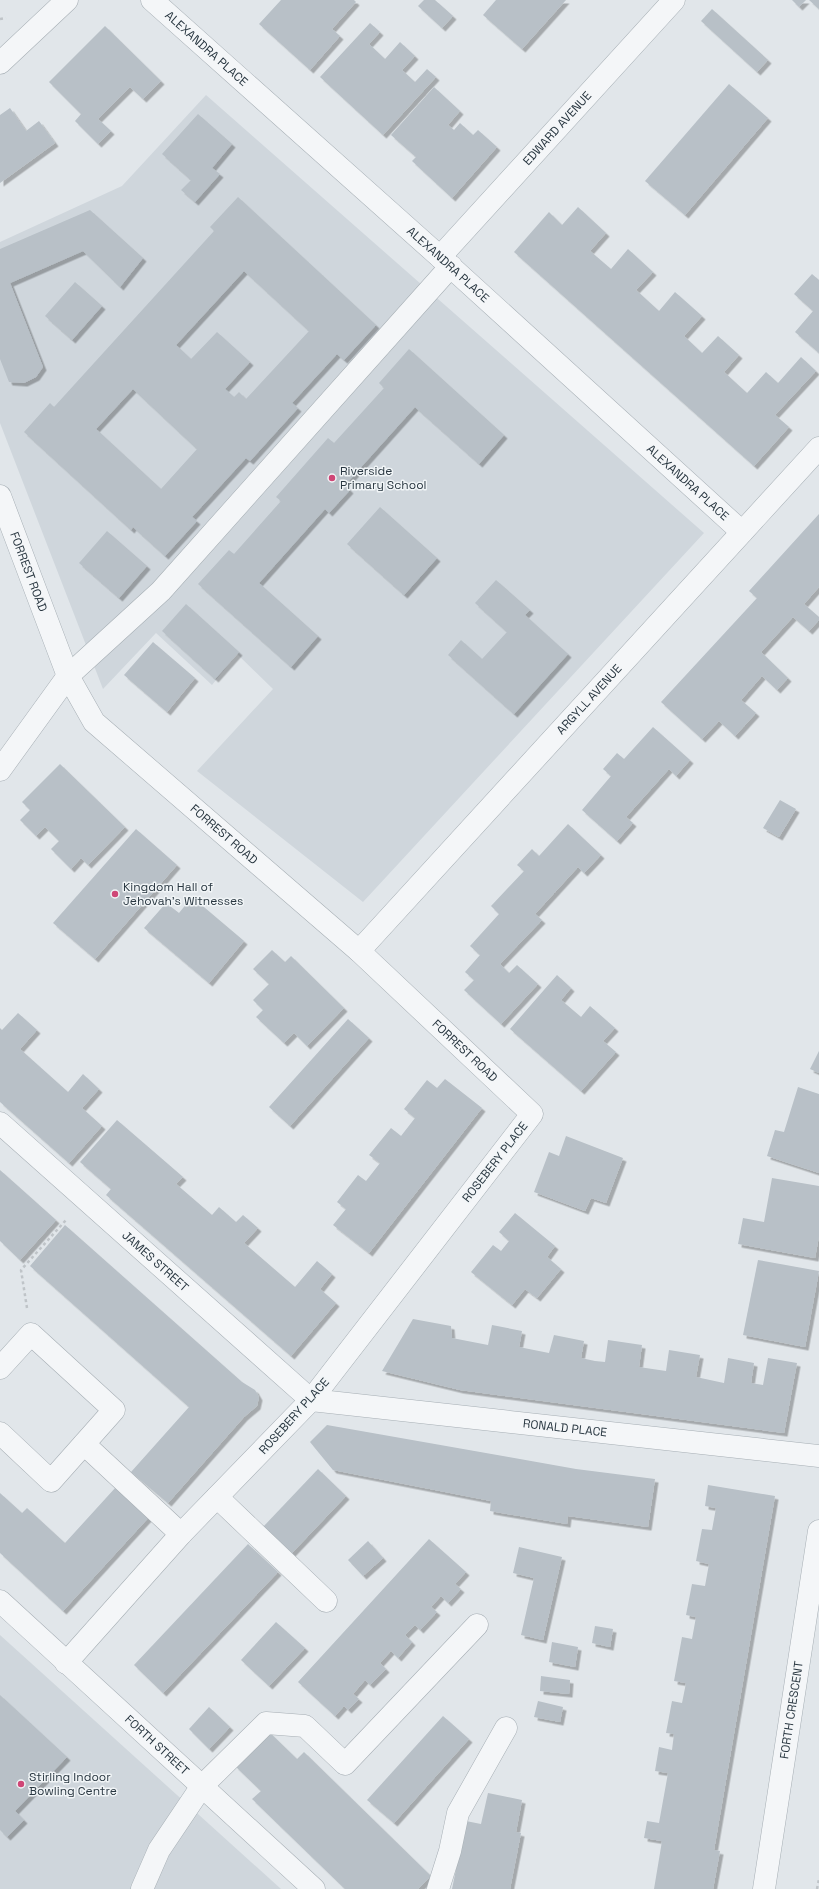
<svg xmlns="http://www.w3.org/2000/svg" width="819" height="1889" font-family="'Space Grotesk',sans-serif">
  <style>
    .built { fill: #cfd6dc }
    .building { fill: #b8c0c7; fill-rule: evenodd; filter: url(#shadow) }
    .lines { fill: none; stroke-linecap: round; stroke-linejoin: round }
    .minor-casing { stroke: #a6aeb4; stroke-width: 23 }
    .path { stroke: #bfc4c8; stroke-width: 2.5; stroke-dasharray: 3 3; stroke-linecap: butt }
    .minor { stroke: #f4f6f8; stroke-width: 22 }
    .poi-dot { fill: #cf4676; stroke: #f1f5f7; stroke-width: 1.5 }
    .labels { text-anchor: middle; stroke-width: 3; stroke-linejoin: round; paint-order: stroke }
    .street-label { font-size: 12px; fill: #293741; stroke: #f1f5f7 }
    .poi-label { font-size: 12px; fill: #293741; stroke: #f1f5f7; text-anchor: start }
  </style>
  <defs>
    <filter id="shadow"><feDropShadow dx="3.5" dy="3.5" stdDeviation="0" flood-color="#0004"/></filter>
  </defs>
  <rect width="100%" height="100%" fill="#e1e6ea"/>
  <!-- built -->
  <g class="built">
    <path d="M206,95L704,533L363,902L197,771L273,689L237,654L212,685L156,633L103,689L0,423V242L122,186Z"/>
    <path d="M0,1635L281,1889H0Z"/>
  </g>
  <!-- building -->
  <g class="building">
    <path d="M281,0H354L356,2L332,29L340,36L310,70L259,24Z"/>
    <path d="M424,0H435L453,16L442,28L418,6Z"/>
    <path d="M496,0H566L522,49L483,15Z"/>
    <path d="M792,0H806L799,7Z"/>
    <path d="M809,0H819V9Z"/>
    <path d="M712,9L768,60L757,72L701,21Z"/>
    <path d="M370,23L380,32L369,44L385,59L400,42L415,56L402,70L415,82L427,69L436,77L383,135L320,77Z"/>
    <path d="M105,26L161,81L143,99L130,87L98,119L111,131L98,144L75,121L81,114L49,82Z"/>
    <path d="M729,84L768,118L685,215L645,181Z"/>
    <path d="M434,87L460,111L448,125L454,130L460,123L473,135L478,130L497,147L452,198L412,161L416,157L391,135Z"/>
    <path d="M10,108L26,131L39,121L55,143L0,183V115Z"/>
    <path d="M198,114L232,144L212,168L220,174L195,202L181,190L191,180L162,154Z"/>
    <path d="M238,197L376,325L344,360L337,354L292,403L298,408L250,461L246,458L192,517L197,521L165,556L133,527L131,530L24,432L50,403L54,407L214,231L210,227ZM244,271L309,331L246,399L239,392L234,397L225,389L250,362L217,332L191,359L176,345ZM133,389L197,449L161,489L96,429Z"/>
    <path d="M578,207L606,233L590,251L611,269L628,249L653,272L636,290L659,311L675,292L702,316L684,336L702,353L718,336L739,355L724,372L747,393L766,372L778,383L801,357L816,371L775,415L789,427L754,466L514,252L549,212L562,225Z"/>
    <path d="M90,210L143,258L120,287L83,251L10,283L43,367L36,377L24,383L9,382L0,359V249Z"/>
    <path d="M812,274L819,280V353L795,332L813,311L794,294Z"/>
    <path d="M75,282L102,306L72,340L45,316Z"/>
    <path d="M409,349L504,435L479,464L415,407L345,485L350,490L329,513L325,509L259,583L318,636L291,667L198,584L229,550L234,554L281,501L276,497L328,438L334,443L384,388L379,383Z"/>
    <path d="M380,507L437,558L404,595L347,544Z"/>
    <path d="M819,514V587L804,604L819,617V620L809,631L793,617L761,652L788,678L777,690L762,676L741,700L756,713L735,736L719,721L702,739L661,702L757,598L749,591Z"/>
    <path d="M107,531L147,566L119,598L79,563Z"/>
    <path d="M496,580L530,610L525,615L568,654L514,714L448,655L461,640L482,659L507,632L475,603Z"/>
    <path d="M186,604L239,652L215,679L162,631Z"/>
    <path d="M153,642L195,678L167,712L124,675Z"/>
    <path d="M653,727L690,760L676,776L669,769L626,817L633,823L617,841L582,810L611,776L603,769L617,753L624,759Z"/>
    <path d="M60,764L125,827L88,865L81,858L71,869L51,849L59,841L45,827L36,836L20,820L30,810L22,802Z"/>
    <path d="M780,800L796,809L779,837L763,828Z"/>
    <path d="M568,824L601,855L584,873L578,867L535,914L542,920L500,964L509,973L517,965L538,984L501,1024L464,990L474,980L465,972L480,955L470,946L499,914L491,906L524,871L517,865L532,849L539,856Z"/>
    <path d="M136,829L177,865L95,959L53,923Z"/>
    <path d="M192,897L244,941L209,983L144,928L166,903L179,913Z"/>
    <path d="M272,950L285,962L291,956L344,1008L307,1046L294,1033L284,1043L256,1017L263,1010L253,1000L269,984L253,969Z"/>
    <path d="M557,975L571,988L561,1000L581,1017L590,1006L615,1028L603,1041L616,1052L581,1091L510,1029Z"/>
    <path d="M18,1013L37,1030L20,1049L68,1092L83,1074L99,1089L82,1108L102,1126L69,1163L0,1102V1028L2,1030Z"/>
    <path d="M348,1019L369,1038L290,1126L269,1107Z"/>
    <path d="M819,1051V1073L810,1069Z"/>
    <path d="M445,1079L482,1108L369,1253L333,1225L346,1209L337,1202L358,1175L366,1181L380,1163L369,1155L391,1128L401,1136L415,1118L404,1109L427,1080L437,1088Z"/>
    <path d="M798,1087L819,1094V1173L767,1156L775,1130L784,1132Z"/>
    <path d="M117,1120L183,1177L176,1184L212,1215L219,1207L236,1222L243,1215L258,1228L244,1243L295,1287L317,1261L332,1274L320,1289L336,1303L291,1356L106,1195L111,1189L80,1162Z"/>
    <path d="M566,1136L623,1158L606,1203L591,1198L585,1211L534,1192L549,1152L559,1156Z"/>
    <path d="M0,1170L56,1220L20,1260L0,1241Z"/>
    <path d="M772,1178L819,1186V1236L815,1258L738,1244L743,1218L764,1222Z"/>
    <path d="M515,1213L555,1246L547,1257L561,1269L537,1298L525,1289L512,1305L471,1272L493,1245L501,1251L509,1241L499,1232Z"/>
    <path d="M65,1225L242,1382L255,1390L259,1397L257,1406L244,1417L168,1503L131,1472L189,1407L30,1266Z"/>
    <path d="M758,1260L819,1271L805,1347L743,1335Z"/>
    <path d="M413,1319L451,1326L452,1338L488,1345L492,1325L522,1331L519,1347L549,1353L554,1335L584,1341L581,1358L595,1361L605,1362L608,1340L642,1345L639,1367L666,1371L669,1350L700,1355L696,1377L724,1383L728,1358L754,1363L751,1383L763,1385L768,1358L797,1363L784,1433L460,1390L382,1371Z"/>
    <path d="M327,1425L576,1469L655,1479L648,1527L568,1516L567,1524L490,1511L491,1501L333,1470L310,1442Z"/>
    <path d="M318,1469L346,1496L291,1554L263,1527Z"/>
    <path d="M708,1485L775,1496L714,1850L720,1851L713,1889H654L662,1841L644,1838L647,1821L659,1823L668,1773L655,1771L659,1747L672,1750L674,1734L666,1733L672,1701L682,1703L686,1683L674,1681L682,1637L692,1639L696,1617L686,1615L692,1584L705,1586L709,1564L696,1561L702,1529L712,1530L716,1508L705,1506Z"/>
    <path d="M116,1487L149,1517L63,1611L0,1553V1493L22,1513L27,1508L65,1543Z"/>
    <path d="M429,1539L466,1572L455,1584L461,1589L448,1603L441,1596L431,1607L437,1612L420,1630L415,1625L405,1635L412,1642L398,1658L391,1651L380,1663L386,1669L370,1685L365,1680L353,1694L359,1699L348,1710L344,1706L335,1716L298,1682Z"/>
    <path d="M368,1541L383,1558L363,1576L348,1560Z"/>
    <path d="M248,1544L278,1572L163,1693L134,1665Z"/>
    <path d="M519,1547L562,1557L543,1640L521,1635L534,1578L513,1573Z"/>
    <path d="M276,1622L305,1648L269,1686L241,1660Z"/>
    <path d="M595,1626L613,1629L610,1647L592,1643Z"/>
    <path d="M552,1642L578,1647L575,1667L549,1662Z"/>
    <path d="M541,1676L570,1680L569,1694L540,1691Z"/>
    <path d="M0,1695L67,1757L15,1811L24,1820L7,1837L0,1830Z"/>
    <path d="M538,1701L563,1707L560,1722L534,1717Z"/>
    <path d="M209,1707L230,1727L209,1749L189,1729Z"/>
    <path d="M443,1716L469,1739L394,1823L367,1800Z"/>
    <path d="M268,1731L297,1759L304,1752L431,1876L418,1889H345L252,1799L261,1791L235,1766Z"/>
    <path d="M488,1793L522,1800L516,1832L521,1833L510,1889H452L466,1821L481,1824Z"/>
  </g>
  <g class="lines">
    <!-- minor casing -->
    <g class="minor-casing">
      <g id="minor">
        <path id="s1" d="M152,0L440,257L742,532"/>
        <path d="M0,63L67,0"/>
        <path id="s2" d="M440,257L674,0"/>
        <path id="s3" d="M0,496L68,676L94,722L359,951L532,1114L311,1400L181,1534L66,1663"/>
        <path d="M0,770L68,676L161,591L451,266"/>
        <path id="s4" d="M359,951L819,448"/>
        <path id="s5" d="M0,1123L311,1400L819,1456"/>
        <path d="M0,1368L31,1334L114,1410L51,1481L0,1433"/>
        <path d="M84,1444L181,1534"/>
        <path d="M217,1497L326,1601"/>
        <path id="s6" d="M0,1601L314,1889"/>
        <path d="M142,1889L159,1850L202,1786L266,1723L305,1726L345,1764L477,1625"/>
        <path d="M438,1889L450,1851L458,1813L506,1728"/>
        <path id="s7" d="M764,1889L819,1531"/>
      </g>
    </g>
    <!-- path -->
    <g class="path">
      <path d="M0,19L6,18"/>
      <path d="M27,1308L21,1270L66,1220"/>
      <path d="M817,1889L819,1879"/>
    </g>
    <!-- minor -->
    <use href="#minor" class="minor"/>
  </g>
  <!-- markers -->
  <g class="poi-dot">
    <circle cx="332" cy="478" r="4"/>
    <circle cx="115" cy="894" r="4"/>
    <circle cx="21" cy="1784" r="4"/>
  </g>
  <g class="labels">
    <!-- street labels -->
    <g class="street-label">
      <text dy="4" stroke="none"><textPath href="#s1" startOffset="73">ALEXANDRA PLACE</textPath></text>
      <text dy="4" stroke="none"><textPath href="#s2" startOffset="174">EDWARD AVENUE</textPath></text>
      <text dy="4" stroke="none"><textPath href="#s1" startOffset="397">ALEXANDRA PLACE</textPath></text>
      <text dy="4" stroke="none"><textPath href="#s1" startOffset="721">ALEXANDRA PLACE</textPath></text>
      <text dy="4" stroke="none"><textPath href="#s3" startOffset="81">FORREST ROAD</textPath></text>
      <text dy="4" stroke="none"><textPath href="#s4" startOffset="341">ARGYLL AVENUE</textPath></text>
      <text dy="4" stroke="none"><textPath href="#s3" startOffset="417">FORREST ROAD</textPath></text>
      <text dy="4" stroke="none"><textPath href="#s3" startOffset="741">FORREST ROAD</textPath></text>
      <text transform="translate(495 1162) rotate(-52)" y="4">ROSEBERY PLACE</text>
      <text dy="4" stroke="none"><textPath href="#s5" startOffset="208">JAMES STREET</textPath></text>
      <text transform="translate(294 1416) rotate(-48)" y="4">ROSEBERY PLACE</text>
      <text dy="4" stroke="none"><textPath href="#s5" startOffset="672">RONALD PLACE</textPath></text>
      <text dy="4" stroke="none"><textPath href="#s7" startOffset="181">FORTH CRESCENT</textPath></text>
      <text dy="4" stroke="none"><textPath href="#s6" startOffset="213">FORTH STREET</textPath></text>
    </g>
    <!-- poi labels -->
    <g class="poi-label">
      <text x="340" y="475">Riverside<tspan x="340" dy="14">Primary School</tspan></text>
      <text x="123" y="891">Kingdom Hall of<tspan x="123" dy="14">Jehovah's Witnesses</tspan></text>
      <text x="29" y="1781">Stirling Indoor<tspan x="29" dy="14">Bowling Centre</tspan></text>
    </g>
  </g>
</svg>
